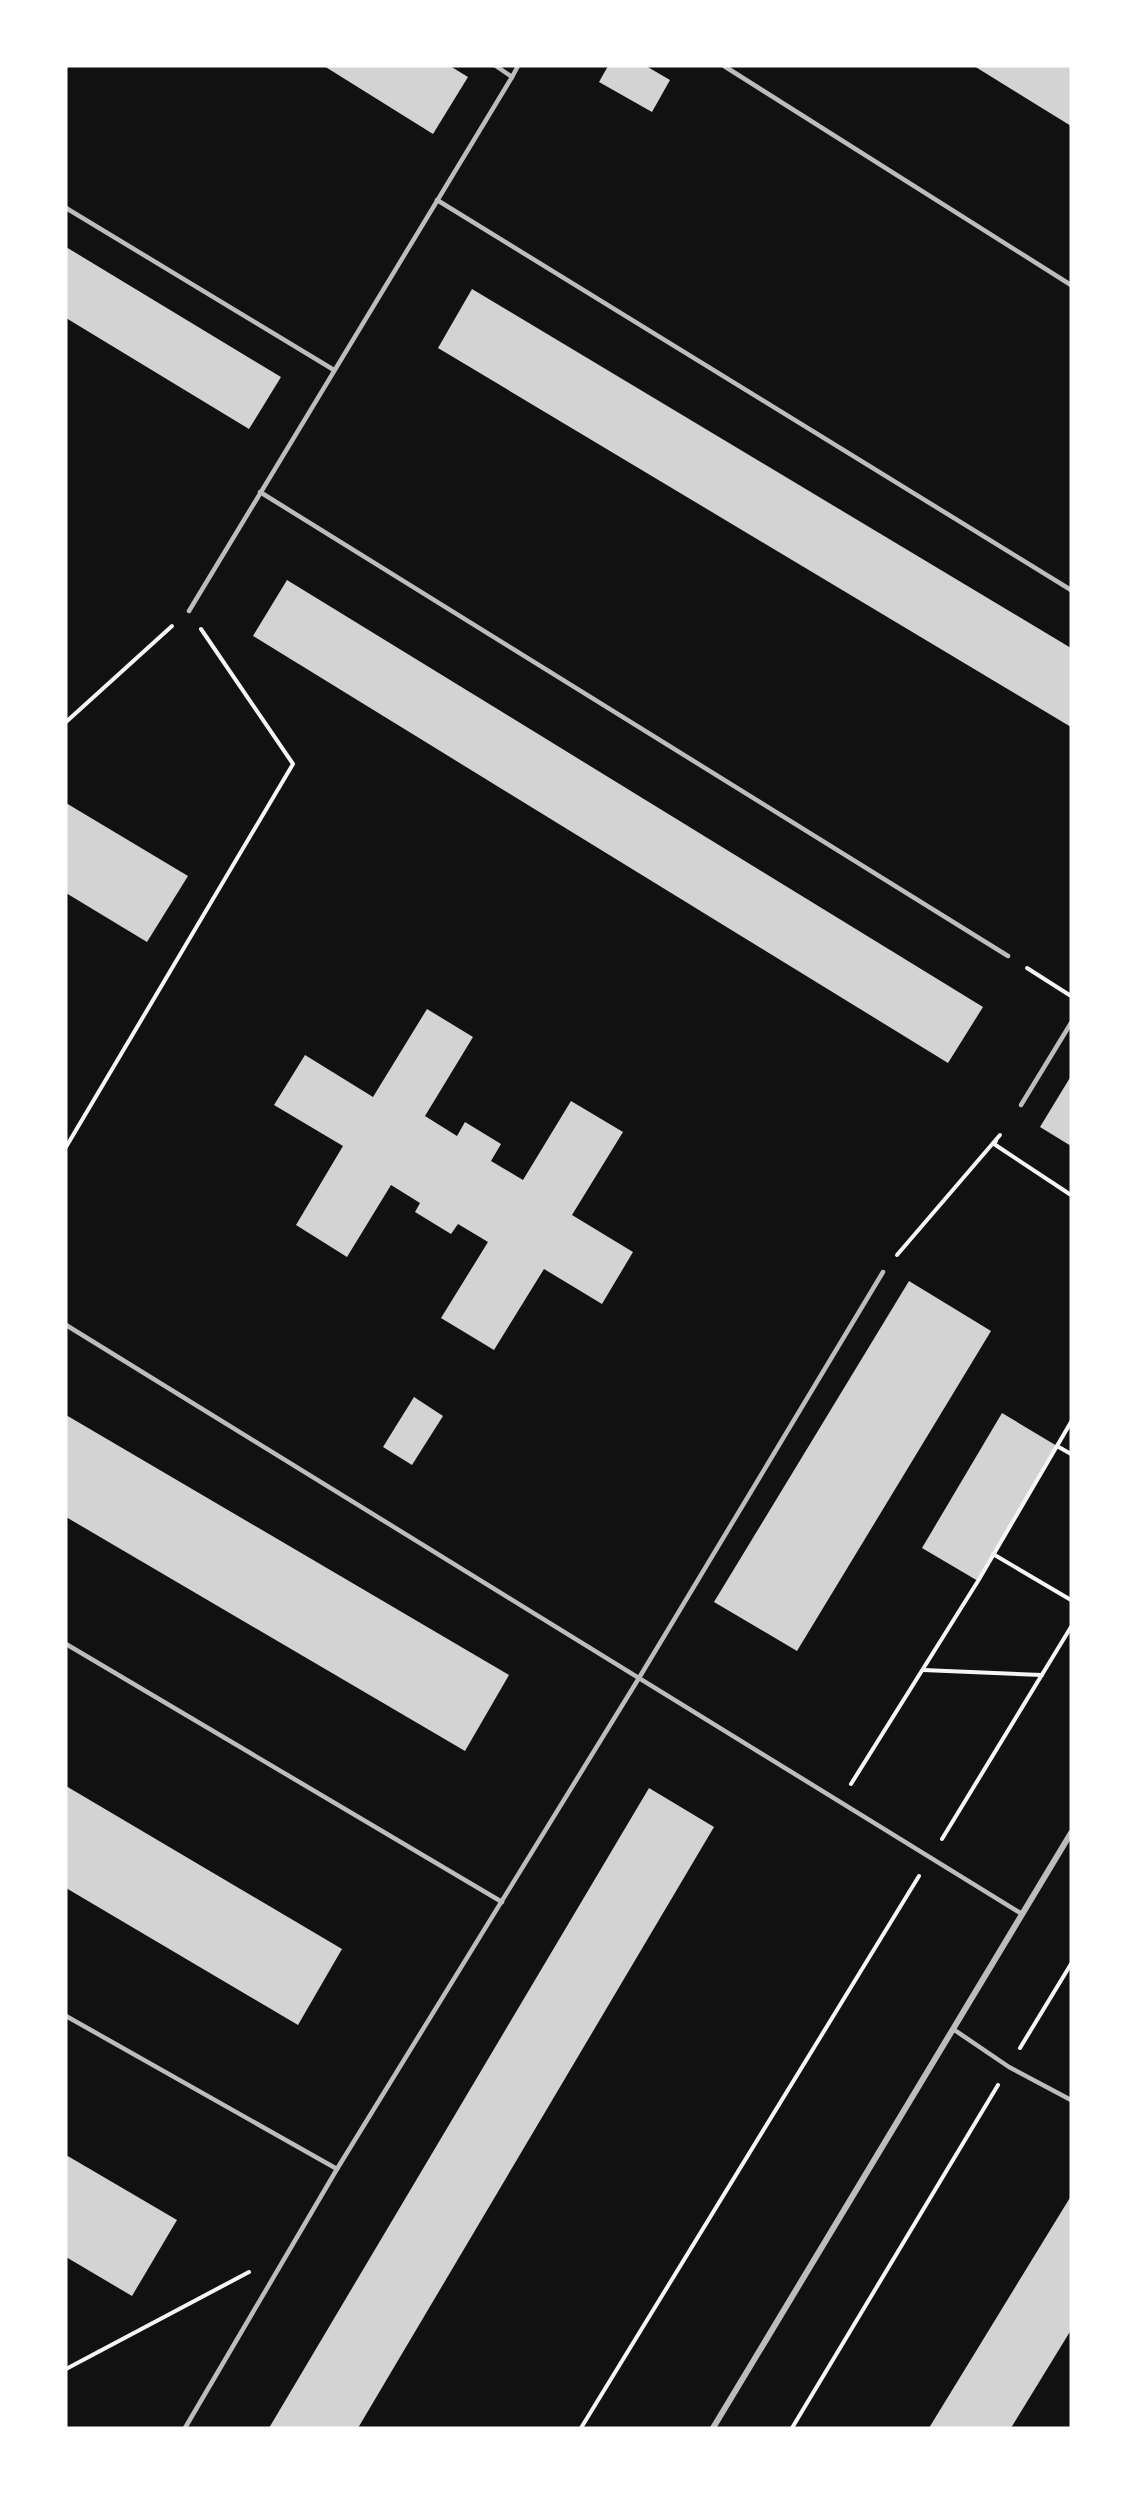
<svg xmlns="http://www.w3.org/2000/svg" width="1137" height="2494" font-family="'Fira Sans Condensed',sans-serif">
  <style>
    .building { fill: #d3d3d3 }
    .lines { fill: none; stroke-linecap: round; stroke-linejoin: round }
    .path { stroke: #f5f5f5; stroke-width: 4 }
    .service { stroke: #bcbcbc; stroke-width: 4.5 }
    .minor { stroke: #bcbcbc; stroke-width: 6 }
  </style>
  <rect width="100%" height="100%" fill="#111"/>
  <!-- building -->
  <g class="building">
    <path d="M324,66H450L468,77L433,134Z"/>
    <path d="M608,66H646L670,80L652,112L599,82Z"/>
    <path d="M974,66H1071V126Z"/>
    <path d="M66,247L281,377L249,429L66,318Z"/>
    <path d="M472,289L1071,648V727L438,348Z"/>
    <path d="M287,580L983,1007L948,1063L253,636Z"/>
    <path d="M66,803L188,876L147,942L66,893Z"/>
    <path d="M427,1009L473,1037L425,1116L457,1136L465,1122L501,1144L491,1161L523,1180L571,1101L623,1132L572,1215L633,1252L602,1304L544,1269L494,1350L441,1318L488,1242L458,1224L451,1234L415,1212L420,1203L391,1185L347,1257L296,1225L343,1146L274,1105L305,1055L373,1097Z"/>
    <path d="M1071,1076V1146L1040,1127Z"/>
    <path d="M909,1281L991,1331L797,1651L714,1602Z"/>
    <path d="M414,1397L443,1416L412,1465L383,1447Z"/>
    <path d="M1002,1413L1057,1446L978,1581L922,1548Z"/>
    <path d="M66,1415L509,1675L465,1751L66,1517Z"/>
    <path d="M66,1786L342,1949L298,2025L66,1888Z"/>
    <path d="M649,1788L714,1827L358,2428H269Z"/>
    <path d="M66,2155L177,2220L132,2296L66,2257Z"/>
    <path d="M1071,2196V2330L1011,2428H929Z"/>
  </g>
  <g class="lines">
    <!-- path -->
    <g class="path">
      <path d="M66,722L172,626"/>
      <path d="M1027,968L1071,996"/>
      <path d="M996,1141L994,1144L1071,1195"/>
      <path d="M66,1147L293,764L201,629"/>
      <path d="M897,1255L1000,1135"/>
      <path d="M1071,1422L1057,1446L1071,1454"/>
      <path d="M993,1554L1071,1600"/>
      <path d="M923,1670L1042,1675"/>
      <path d="M851,1784L978,1581L1057,1446"/>
      <path d="M942,1839L1071,1627"/>
      <path d="M1020,2048L1071,1964"/>
      <path d="M66,2369L249,2272"/>
      <path d="M581,2428L919,1876"/>
      <path d="M792,2428L998,2085"/>
    </g>
    <!-- service -->
    <g class="service">
      <path d="M496,66L512,77L518,66"/>
      <path d="M724,66L1071,285"/>
      <path d="M437,200L1071,590"/>
      <path d="M66,208L334,370"/>
      <path d="M260,492L1008,956"/>
      <path d="M189,611L512,77"/>
      <path d="M1021,1105L1071,1023"/>
      <path d="M66,1325L1022,1914"/>
      <path d="M66,1644L502,1902"/>
      <path d="M66,2016L337,2169"/>
      <path d="M953,2029L1009,2067L1071,2100"/>
      <path d="M185,2428L337,2169L639,1678L883,1272"/>
    </g>
    <!-- minor -->
    <path class="minor" d="M713,2428L1071,1833"/>
  </g>
  <!-- border -->
  <rect width="1137" height="2494" fill="none" stroke="#ffffff" stroke-width="135"/>
</svg>
